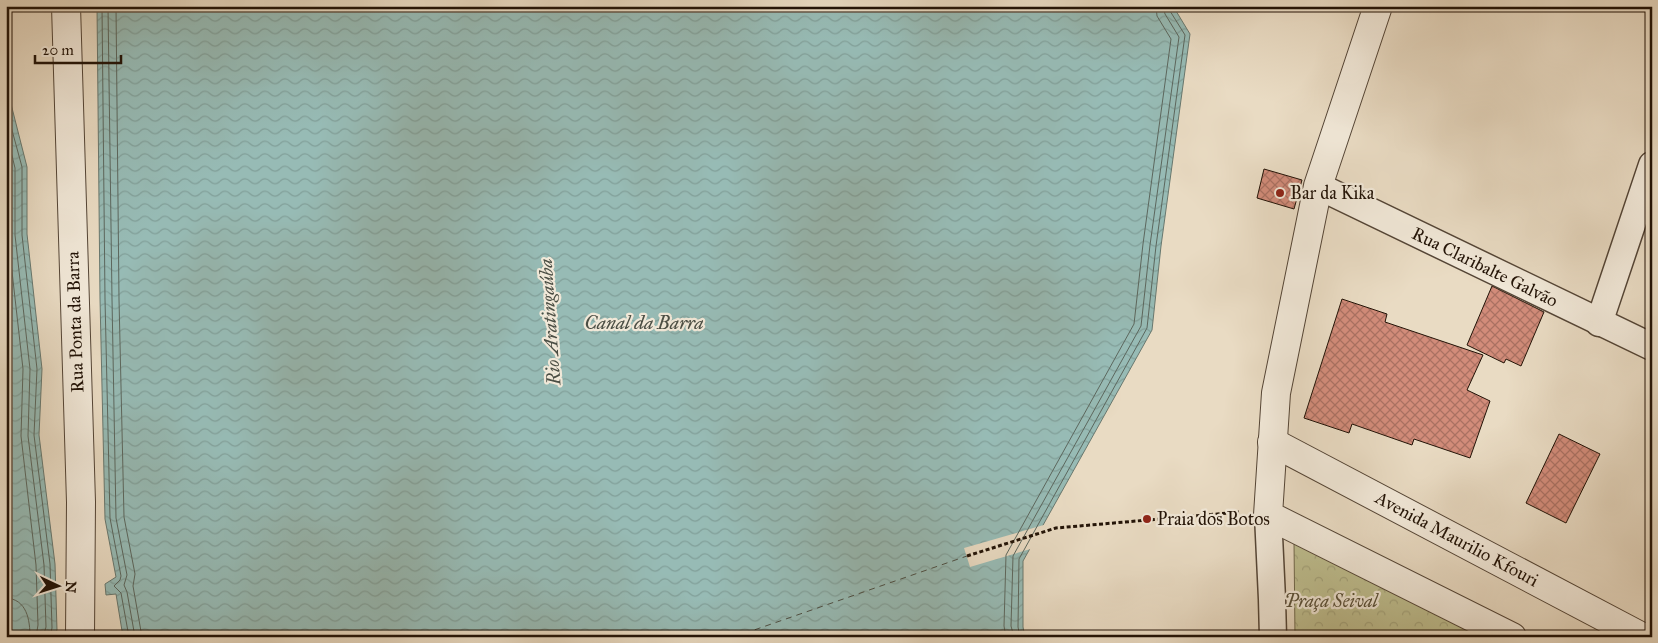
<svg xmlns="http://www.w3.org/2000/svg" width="1658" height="643" font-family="'IM FELL Great Primer',serif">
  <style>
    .park { fill: url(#park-crowns); stroke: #70684b }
    .water { fill: url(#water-waves); stroke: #68786f }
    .pier { fill: #e9dbc3 }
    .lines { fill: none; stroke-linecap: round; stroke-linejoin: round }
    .shore { stroke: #5c675e; stroke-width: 1 }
    .ferry { stroke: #4b4e44; stroke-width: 1; stroke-dasharray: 6 5; stroke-linecap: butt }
    .building { fill: url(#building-cross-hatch); stroke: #221307 }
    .minor-casing { stroke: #544536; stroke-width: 29 }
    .tertiary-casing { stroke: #544536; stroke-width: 30 }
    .path { stroke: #221307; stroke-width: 3; stroke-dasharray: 4 2.5; stroke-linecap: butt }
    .minor { stroke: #f1e8d8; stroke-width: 26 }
    .tertiary { stroke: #f1e8d8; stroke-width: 28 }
    .poi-dot { fill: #8f2418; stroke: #f1e8d8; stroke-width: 2 }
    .labels { text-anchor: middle; stroke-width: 4.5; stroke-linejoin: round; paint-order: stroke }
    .poi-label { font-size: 18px; fill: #221307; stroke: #f1e8d8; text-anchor: start }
    .street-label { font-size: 18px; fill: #221307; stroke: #f1e8d8 }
    .park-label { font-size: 18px; font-style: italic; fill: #594f37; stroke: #f1e8d8 }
    .water-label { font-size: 19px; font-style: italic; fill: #4b4e44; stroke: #f1e8d8 }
  </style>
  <defs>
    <pattern id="park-crowns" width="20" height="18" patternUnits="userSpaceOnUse" patternTransform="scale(1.25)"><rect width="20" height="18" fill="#bebe8f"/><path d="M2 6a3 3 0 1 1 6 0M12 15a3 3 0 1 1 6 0" fill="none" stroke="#a3a27a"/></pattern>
    <pattern id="water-waves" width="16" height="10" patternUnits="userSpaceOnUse" patternTransform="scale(1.25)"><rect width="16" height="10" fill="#97bbb5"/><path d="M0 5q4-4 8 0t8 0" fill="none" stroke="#82a09a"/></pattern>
    <pattern id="building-cross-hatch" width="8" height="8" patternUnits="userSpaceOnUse" patternTransform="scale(1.25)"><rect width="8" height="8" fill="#d28c7a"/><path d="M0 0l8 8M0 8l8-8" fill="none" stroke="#aa7162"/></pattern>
  </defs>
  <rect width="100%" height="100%" fill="#e9dbc3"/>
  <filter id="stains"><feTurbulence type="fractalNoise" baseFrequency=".004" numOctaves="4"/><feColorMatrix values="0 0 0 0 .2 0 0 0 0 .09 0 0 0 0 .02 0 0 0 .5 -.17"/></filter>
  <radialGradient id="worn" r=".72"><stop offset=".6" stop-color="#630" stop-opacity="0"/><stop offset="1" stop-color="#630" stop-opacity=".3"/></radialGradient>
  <!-- park -->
  <path class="park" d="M1294,542L1488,637H1295Z"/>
  <!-- water -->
  <g class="water">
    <path d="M97,6H1173L1190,34L1161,246L1152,330L1023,561V627L1025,637H123L116,594L106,595L105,584L116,577L105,519L100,299Z"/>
    <path d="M6,103L11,104L27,167V234L42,369L39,435L55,564L57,630L54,637H12L6,602Z"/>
  </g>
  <!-- pier -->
  <path class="pier" d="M1047,524L1034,548L970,567L964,548Z"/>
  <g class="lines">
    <!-- shore -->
    <g class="shore">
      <path d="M102,6L105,299L110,518L121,576L120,580L114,586L121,593L129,637"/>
      <path d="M108,6L112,299L116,518L127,575L124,585L127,592L135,637"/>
      <path d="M116,6L119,299L124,517L135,574L133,586L142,637"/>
      <path d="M6,108L22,167V235L37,369L34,435L50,564L52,628L50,637"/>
      <path d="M6,131L15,168V235L30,369L28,436L44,565L46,627L43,637"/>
      <path d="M6,162L8,169V236L23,369L21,436L36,565L38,625L36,637"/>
      <path d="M6,598C27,599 30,620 30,637"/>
      <path d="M1006,637L1004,626L1006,555L1134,324L1143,244L1171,39L1157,16L1156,6"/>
      <path d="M1014,637L1011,626L1013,556L1141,326L1150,245L1179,37L1165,14L1163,6"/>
      <path d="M1020,637L1018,627L1019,559L1147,328L1156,246L1185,35L1170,11L1169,6"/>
    </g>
    <!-- ferry -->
    <path class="ferry" d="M734,637L967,556"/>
  </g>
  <!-- building -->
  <g class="building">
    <path d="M1264,169L1302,180L1294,209L1257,198Z"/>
    <path d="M1492,286L1544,312L1521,366L1506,359L1504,363L1467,345Z"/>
    <path d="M1342,299L1387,314L1385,322L1483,355L1467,390L1490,401L1470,458L1414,439L1412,445L1352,424L1349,433L1304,418Z"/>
    <path d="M1559,434L1600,454L1566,523L1526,503Z"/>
  </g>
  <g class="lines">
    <!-- minor casing -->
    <g class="minor-casing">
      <g id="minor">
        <path d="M1318,186L1652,347"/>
        <path d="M1599,323L1652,165"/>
        <path d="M1268,515L1272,599L1273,637"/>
      </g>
    </g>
    <!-- tertiary casing -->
    <g class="tertiary-casing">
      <g id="tertiary">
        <path d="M66,6L81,502L80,637"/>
        <path d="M1378,6L1318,186L1276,393L1268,515L1512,637"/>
        <path d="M1272,442L1642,637"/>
      </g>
    </g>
    <!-- path -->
    <path class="path" d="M967,556L1056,528L1240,512"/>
    <!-- minor -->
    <use href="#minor" class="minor"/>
    <!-- tertiary -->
    <use href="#tertiary" class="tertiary"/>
  </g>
  <!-- markers -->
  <g class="poi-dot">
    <circle cx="1280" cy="193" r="5"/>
    <circle cx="1147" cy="519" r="5"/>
  </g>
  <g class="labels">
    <!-- poi labels -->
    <g class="poi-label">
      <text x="1290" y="199">Bar da Kika</text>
      <text x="1157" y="525">Praia dos Botos</text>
    </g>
    <!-- street labels -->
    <g class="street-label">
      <text transform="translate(1485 267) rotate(26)" y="6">Rua Claribalte Galvão</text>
      <text transform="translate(75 322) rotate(-92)" y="6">Rua Ponta da Barra</text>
      <text transform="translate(1457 539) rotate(28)" y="6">Avenida Maurilio Kfouri</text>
    </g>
    <!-- park labels -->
    <g class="park-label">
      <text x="1331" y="607">Praça Seival</text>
    </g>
    <!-- water labels -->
    <g class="water-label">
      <text transform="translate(549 322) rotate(-94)" y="7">Rio Aratingaúba</text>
      <text x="644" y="329">Canal da Barra</text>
    </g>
  </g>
  <!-- margin -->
  <rect width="1658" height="643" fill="none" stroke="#e9dbc3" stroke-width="25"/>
  <rect x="8" y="8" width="1643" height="628" fill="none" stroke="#221307" stroke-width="2.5"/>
  <rect x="12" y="12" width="1633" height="618" fill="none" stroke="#221307"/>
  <!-- north arrow -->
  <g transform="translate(58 586) rotate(94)" stroke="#f1e8d8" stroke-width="4" paint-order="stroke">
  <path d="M0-4L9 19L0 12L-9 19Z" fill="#221307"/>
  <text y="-8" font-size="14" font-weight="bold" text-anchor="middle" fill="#221307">N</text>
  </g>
  <!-- scale -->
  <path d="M35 55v8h86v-8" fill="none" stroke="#221307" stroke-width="2.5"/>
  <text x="42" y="55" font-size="15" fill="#221307" stroke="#f1e8d8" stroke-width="4" paint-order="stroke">20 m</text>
  <rect width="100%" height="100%" filter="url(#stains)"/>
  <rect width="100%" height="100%" fill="url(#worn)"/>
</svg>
